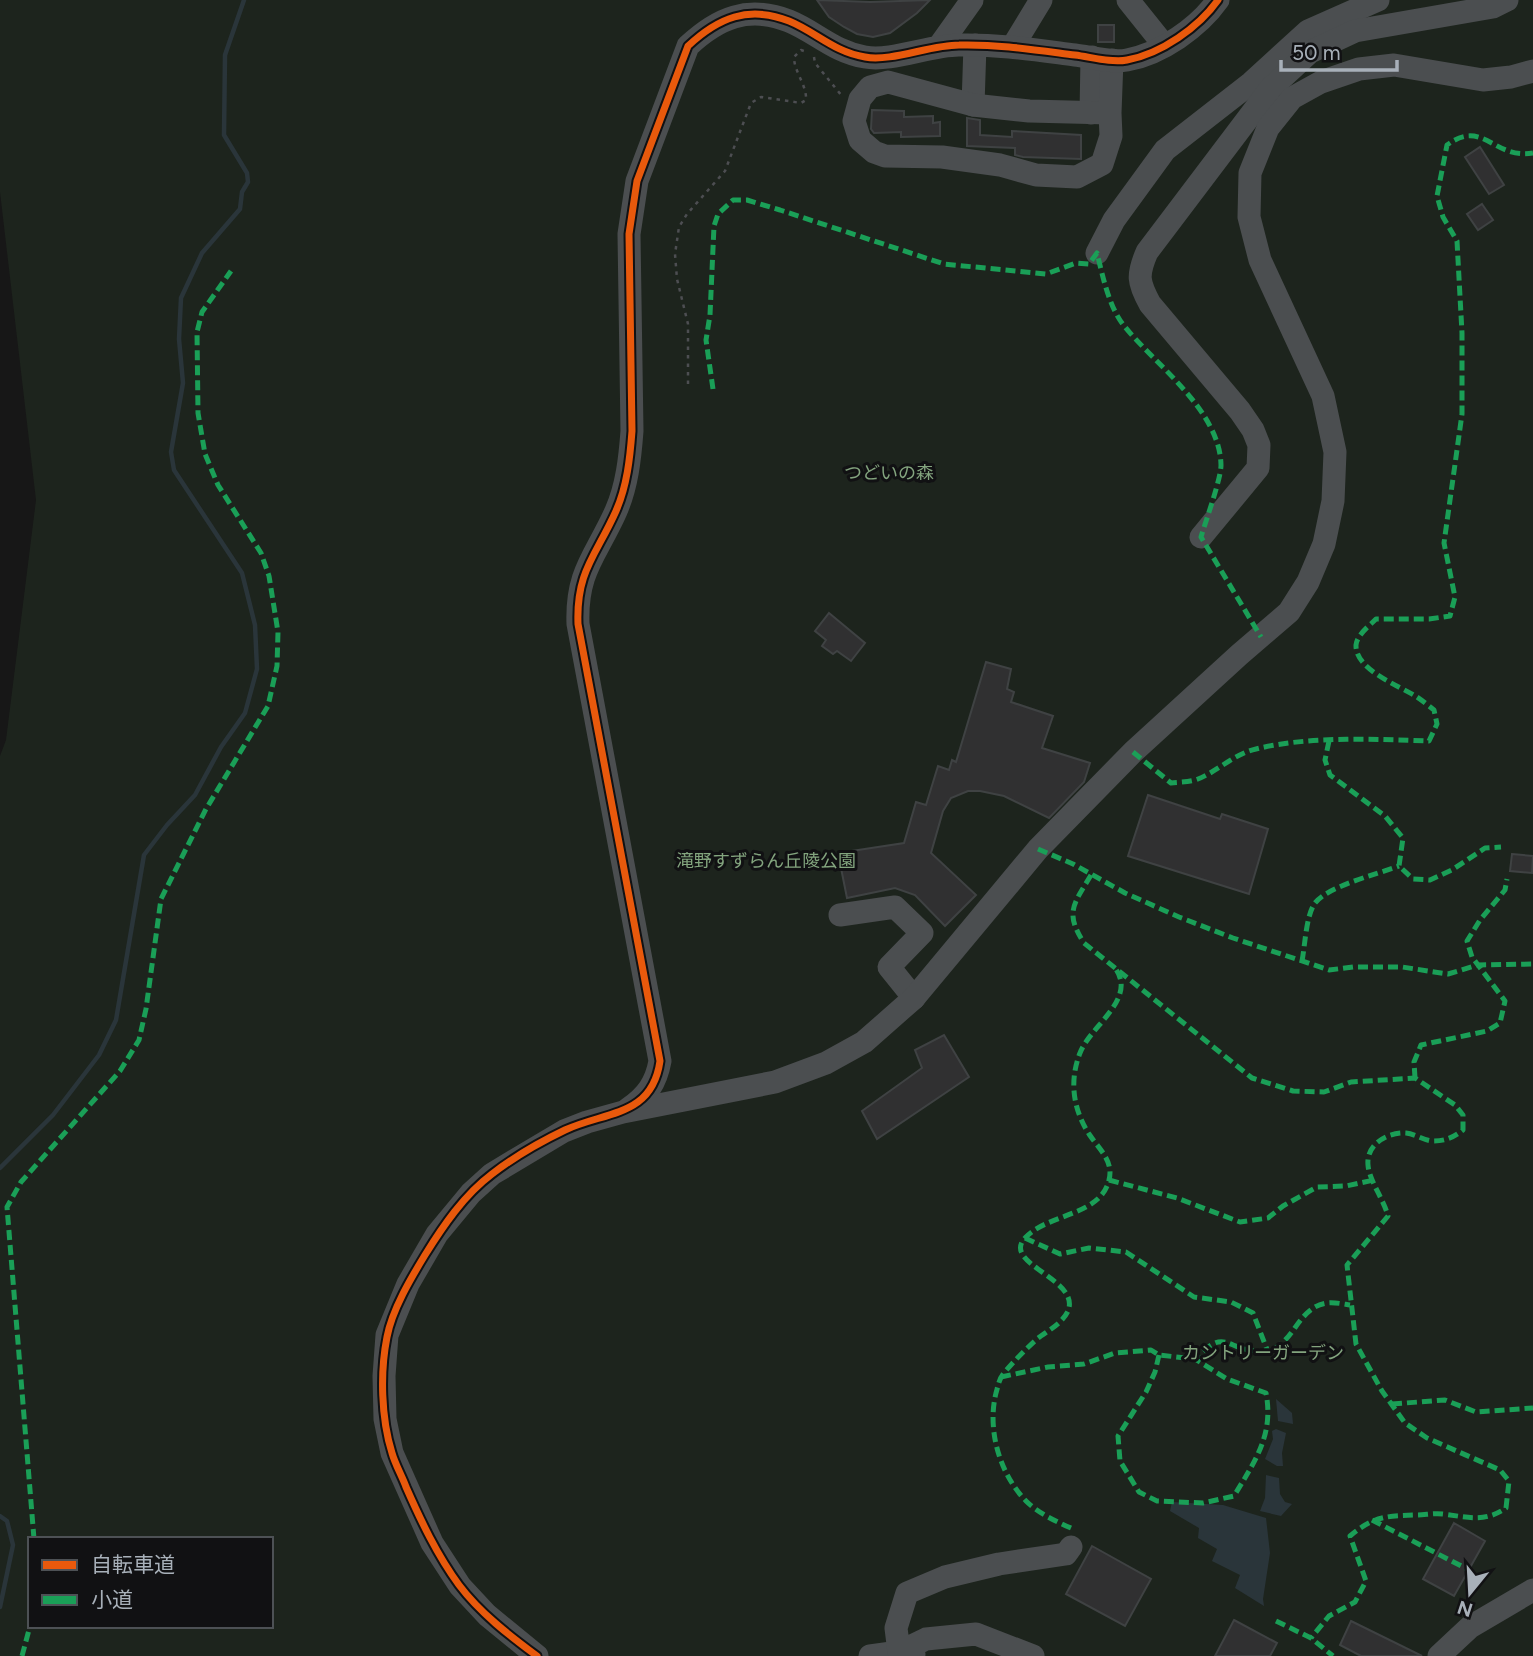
<svg xmlns="http://www.w3.org/2000/svg" width="1533" height="1656" font-family="Figtree,'Noto Sans JP',sans-serif">
  <style>
    .green { fill: #1d241d; fill-rule: evenodd }
    .water { fill: #2a353a }
    .lines { fill: none; stroke-linecap: round; stroke-linejoin: round }
    .stream { stroke: #2a353a; stroke-width: 4.5 }
    .building { fill: #303031; stroke: #3f4243; stroke-width: 2 }
    .path { stroke: #4d4e52; stroke-width: 2.5; stroke-dasharray: 3.5 5; stroke-linecap: butt }
    .minor { stroke: #4b4e50; stroke-width: 23 }
    .quiet { stroke: #1a9f57; stroke-width: 5; stroke-dasharray: 10 5; stroke-linecap: butt }
    .cycleway-casing { stroke: #111113; stroke-width: 11 }
    .cycleway { stroke: #e8590c; stroke-width: 7 }
    .labels { text-anchor: middle; stroke-width: 6; stroke-linejoin: round; paint-order: stroke }
    .park-label { font-size: 18px; fill: #83a47e; stroke: #111113 }
  </style>
  <rect width="100%" height="100%" fill="#171717"/>
  <!-- green -->
  <path class="green" d="M0,0H1533V1656H0V756L6,740L36,500L0,192ZM30,1539H271V1626H30Z"/>
  <!-- water -->
  <g class="water">
    <path d="M1276,1399L1292,1413L1293,1424L1278,1421Z"/>
    <path d="M1276,1429L1286,1433L1282,1453L1283,1466H1277L1265,1459L1273,1439L1272,1431Z"/>
    <path d="M1266,1475L1279,1478L1280,1494L1285,1502L1292,1504L1281,1516L1260,1511L1265,1498Z"/>
    <path d="M1172,1502L1223,1505L1266,1518L1270,1553L1263,1599L1264,1606L1235,1588L1240,1575L1212,1561L1217,1549L1198,1538L1199,1528L1170,1511Z"/>
  </g>
  <g class="lines">
    <!-- stream -->
    <g class="stream">
      <path d="M0,1168L53,1115L99,1055L116,1020L144,855L167,825L195,795L221,747L245,713L257,669L255,625L242,573L174,470L171,452L183,383L179,339L181,298L202,253L240,209L242,192L248,182L247,173L224,135L225,55L244,0"/>
      <path d="M0,1516L7,1521L13,1545L0,1607"/>
    </g>
  </g>
  <!-- building -->
  <g class="building">
    <path d="M817,0L870,2L930,0L917,13L890,33L873,37L857,34L844,27L829,17Z"/>
    <rect x="1098" y="25" width="16" height="17"/>
    <path d="M872,110L904,111V117L933,116V123L940,122V136L901,137V132L874,133L871,129Z"/>
    <path d="M967,118L980,120V135L1012,137V131L1081,135V159L1023,157L1015,155V148L967,146Z"/>
    <path d="M1480,147L1504,185L1489,194L1465,157Z"/>
    <path d="M1482,204L1493,220L1478,230L1467,214Z"/>
    <path d="M829,613L865,643L851,661L837,651L833,654L822,646L826,640L815,631Z"/>
    <path d="M986,662L1011,669L1007,689L1014,692L1011,702L1053,716L1042,748L1090,763L1084,782L1049,818L1004,796L980,791H968L951,798L943,811L931,853L976,895L945,926L915,895L895,888L847,898L838,853L904,843L916,802L926,805L938,766L949,770L952,760L956,762Z"/>
    <path d="M1148,795L1220,819L1222,814L1268,829L1249,894L1128,856Z"/>
    <path d="M1512,854L1533,856L1532,873L1510,871Z"/>
    <path d="M944,1035L969,1077L877,1139L862,1111L922,1068L915,1050Z"/>
    <path d="M1454,1523L1485,1541L1454,1596L1423,1579Z"/>
    <path d="M1092,1546L1151,1579L1125,1626L1066,1594Z"/>
    <path d="M1234,1620L1277,1643L1270,1656H1215Z"/>
    <path d="M1351,1621L1422,1656H1361L1340,1645Z"/>
  </g>
  <g class="lines">
    <!-- path -->
    <g class="path">
      <path d="M814,57L815,63L842,96"/>
      <path d="M688,384V324L677,279L675,254L679,227L687,214L725,171L751,103L761,97L801,103L806,100C807,85 794,72 794,57L801,50L804,51"/>
    </g>
    <!-- minor -->
    <g class="minor">
      <path d="M1128,0L1164,45"/>
      <path d="M940,45L972,0"/>
      <path d="M1013,46L1041,0"/>
      <path d="M973,105L975,45"/>
      <path d="M1091,113L1092,57"/>
      <path d="M1110,113L1029,111L973,105L888,82L870,87L860,99L854,121L860,140L874,152L885,156L942,157L1000,165L1036,175L1077,177L1102,164L1111,136L1110,113L1112,60"/>
      <path d="M1097,253L1114,220L1165,150L1251,83L1308,31L1378,0"/>
      <path d="M1201,537L1258,468L1259,445L1253,430L1240,411L1150,304C1138,282 1137,275 1147,252L1271,88L1310,52L1355,31L1493,7L1507,0"/>
      <path d="M840,915L895,907L922,933L889,967L914,998"/>
      <path d="M628,1109C647,1096 656,1083 660,1061L578,624C576,571 596,556 616,511C627,486 630,458 632,431L629,234L637,181L688,46C718,18 748,5 789,21C816,32 834,52 865,57C891,62 930,45 959,45C998,44 1036,50 1075,55C1091,57 1111,63 1127,60C1161,54 1199,27 1218,0"/>
      <path d="M537,1656L487,1615L460,1586L432,1543L392,1453L385,1419L384,1376L387,1335L408,1284L437,1234L471,1193L492,1174L564,1131L587,1122L623,1112L775,1082L826,1063L864,1042L914,998L1038,849L1133,752L1239,655L1289,612L1308,582L1324,544L1333,501L1335,452L1323,396L1260,260L1249,217L1250,173L1268,128L1292,98L1321,82L1359,69L1394,65L1483,80L1511,77L1533,71"/>
      <path d="M870,1656L899,1652L914,1654"/>
      <path d="M1033,1656L976,1634L926,1639L899,1652L896,1628L907,1593L945,1577L999,1564L1066,1554L1071,1547"/>
      <path d="M1439,1656L1470,1627L1533,1590"/>
    </g>
    <!-- quiet -->
    <g class="quiet">
      <path d="M713,389L706,340L710,315L714,226L718,214L733,200H747L780,210L944,264L1046,274L1076,263L1089,264L1097,253C1103,277 1109,308 1125,327C1157,366 1220,411 1221,465C1221,479 1206,520 1201,537L1261,637"/>
      <path d="M1329,741L1325,760L1330,775L1385,816L1403,838L1399,866L1413,879L1430,880L1452,870L1485,848L1501,847"/>
      <path d="M1133,752L1171,783C1180,782 1190,782 1198,779C1218,771 1234,754 1256,749C1307,736 1376,739 1429,741L1437,724L1434,710C1429,706 1423,701 1417,697C1400,686 1355,670 1356,645C1357,635 1369,626 1376,619H1429L1450,616L1455,597L1444,543L1462,414V333L1457,241L1443,217L1437,196L1447,145C1483,118 1494,160 1533,153"/>
      <path d="M1038,849L1073,864L1125,893L1179,917L1233,938L1329,970L1353,967H1402L1448,974L1478,965L1533,964"/>
      <path d="M1091,875C1074,904 1064,912 1084,943L1252,1078L1293,1091L1324,1092L1351,1082L1415,1078L1455,1105L1463,1115V1130C1453,1138 1445,1141 1432,1141C1423,1140 1415,1134 1406,1133C1388,1132 1366,1144 1368,1165C1369,1180 1384,1200 1388,1216L1347,1265L1356,1344L1382,1391L1405,1423L1427,1438L1500,1470L1509,1481L1506,1508C1484,1523 1468,1517 1443,1514C1434,1513 1425,1515 1416,1515C1386,1516 1374,1516 1350,1536L1366,1581L1355,1602L1329,1616L1311,1638"/>
      <path d="M1302,961C1305,946 1306,915 1315,903C1328,886 1378,874 1399,866"/>
      <path d="M1415,1078L1414,1062L1421,1045L1487,1031L1500,1023L1505,1001L1472,957L1467,941L1480,920L1505,890L1507,879"/>
      <path d="M1109,1180L1177,1198L1240,1222L1268,1218L1283,1206L1317,1187L1346,1186L1374,1180"/>
      <path d="M1025,1238L1060,1254L1089,1248L1126,1252L1194,1297L1231,1302L1253,1313L1268,1352"/>
      <path d="M1159,1355L1155,1372L1146,1392L1118,1436L1120,1461L1139,1492L1157,1501L1203,1503L1234,1496C1255,1461 1274,1435 1266,1393L1227,1379L1195,1359"/>
      <path d="M1001,1377L1048,1367L1084,1364L1115,1353L1151,1350L1159,1355L1195,1359C1226,1326 1225,1350 1258,1351C1261,1352 1267,1352 1269,1351C1295,1342 1298,1307 1327,1303C1334,1302 1343,1304 1350,1305"/>
      <path d="M1392,1404L1445,1400L1476,1412L1533,1408"/>
      <path d="M1372,1520L1469,1570"/>
      <path d="M1071,1528C1055,1521 1038,1513 1026,1501C999,1473 987,1429 996,1393C998,1386 999,1379 1004,1373C1014,1361 1025,1350 1037,1339C1047,1331 1062,1324 1068,1311C1081,1279 1001,1264 1025,1238C1046,1214 1101,1216 1109,1180C1114,1161 1099,1149 1089,1134C1073,1109 1069,1081 1080,1053C1090,1026 1138,999 1115,968"/>
      <path d="M34,1539L7,1207L21,1182L120,1071L139,1040L146,1009L161,899L206,809L268,706L277,666L278,632L269,576L261,553L218,485L205,454L198,413L197,332L202,312L231,271"/>
      <path d="M1276,1621L1311,1638L1333,1656"/>
      <path d="M22,1656L30,1626"/>
    </g>
    <!-- cycleway casing -->
    <g class="cycleway-casing">
      <path id="cycleway" d="M537,1656C510,1636 480,1613 459,1585C437,1555 421,1521 406,1487C402,1476 395,1464 392,1453C381,1418 380,1372 387,1337C392,1310 411,1278 425,1255C443,1226 464,1195 492,1174C514,1157 540,1142 565,1130C606,1111 652,1117 660,1061L578,624C576,571 596,556 616,511C627,486 630,458 632,431L629,234L637,181L688,46C718,18 748,5 789,21C816,32 834,52 865,57C891,62 930,45 959,45C998,44 1036,50 1075,55C1091,57 1111,63 1127,60C1161,54 1199,27 1218,0"/>
    </g>
    <!-- cycleway -->
    <use href="#cycleway" class="cycleway"/>
  </g>
  <g class="labels">
    <!-- park labels -->
    <g class="park-label">
      <text x="889" y="479">つどいの森</text>
      <text x="766" y="867">滝野すずらん丘陵公園</text>
      <text x="1263" y="1359">カントリーガーデン</text>
    </g>
  </g>
  <!-- legend -->
  <rect x="28" y="1537" width="245" height="91" fill="#111113" stroke="#4d5155" stroke-width="2"/>
  <rect x="42" y="1560" width="35" height="10" fill="#e8590c" stroke="#4d5155" stroke-width="2"/>
  <text x="91" y="1572" font-size="21" fill="#a8b0b9">自転車道</text>
  <rect x="42" y="1595" width="35" height="10" fill="#1a9f57" stroke="#4d5155" stroke-width="2"/>
  <text x="91" y="1607" font-size="21" fill="#a8b0b9">小道</text>
  <!-- north arrow -->
  <g transform="translate(1470 1593) rotate(198)" stroke="#111113" stroke-width="5" paint-order="stroke">
  <path d="M0-5L12 26L0 18L-12 26Z" fill="#a8b0b9"/>
  <text y="-10" font-size="19" font-weight="bold" text-anchor="middle" fill="#a8b0b9">N</text>
  </g>
  <!-- scale -->
  <path d="M1281 60v10h116v-10" fill="none" stroke="#a8b0b9" stroke-width="3.5"/>
  <text x="1292" y="60" font-size="21" fill="#a8b0b9" stroke="#111113" stroke-width="5" paint-order="stroke">50 m</text>
</svg>
